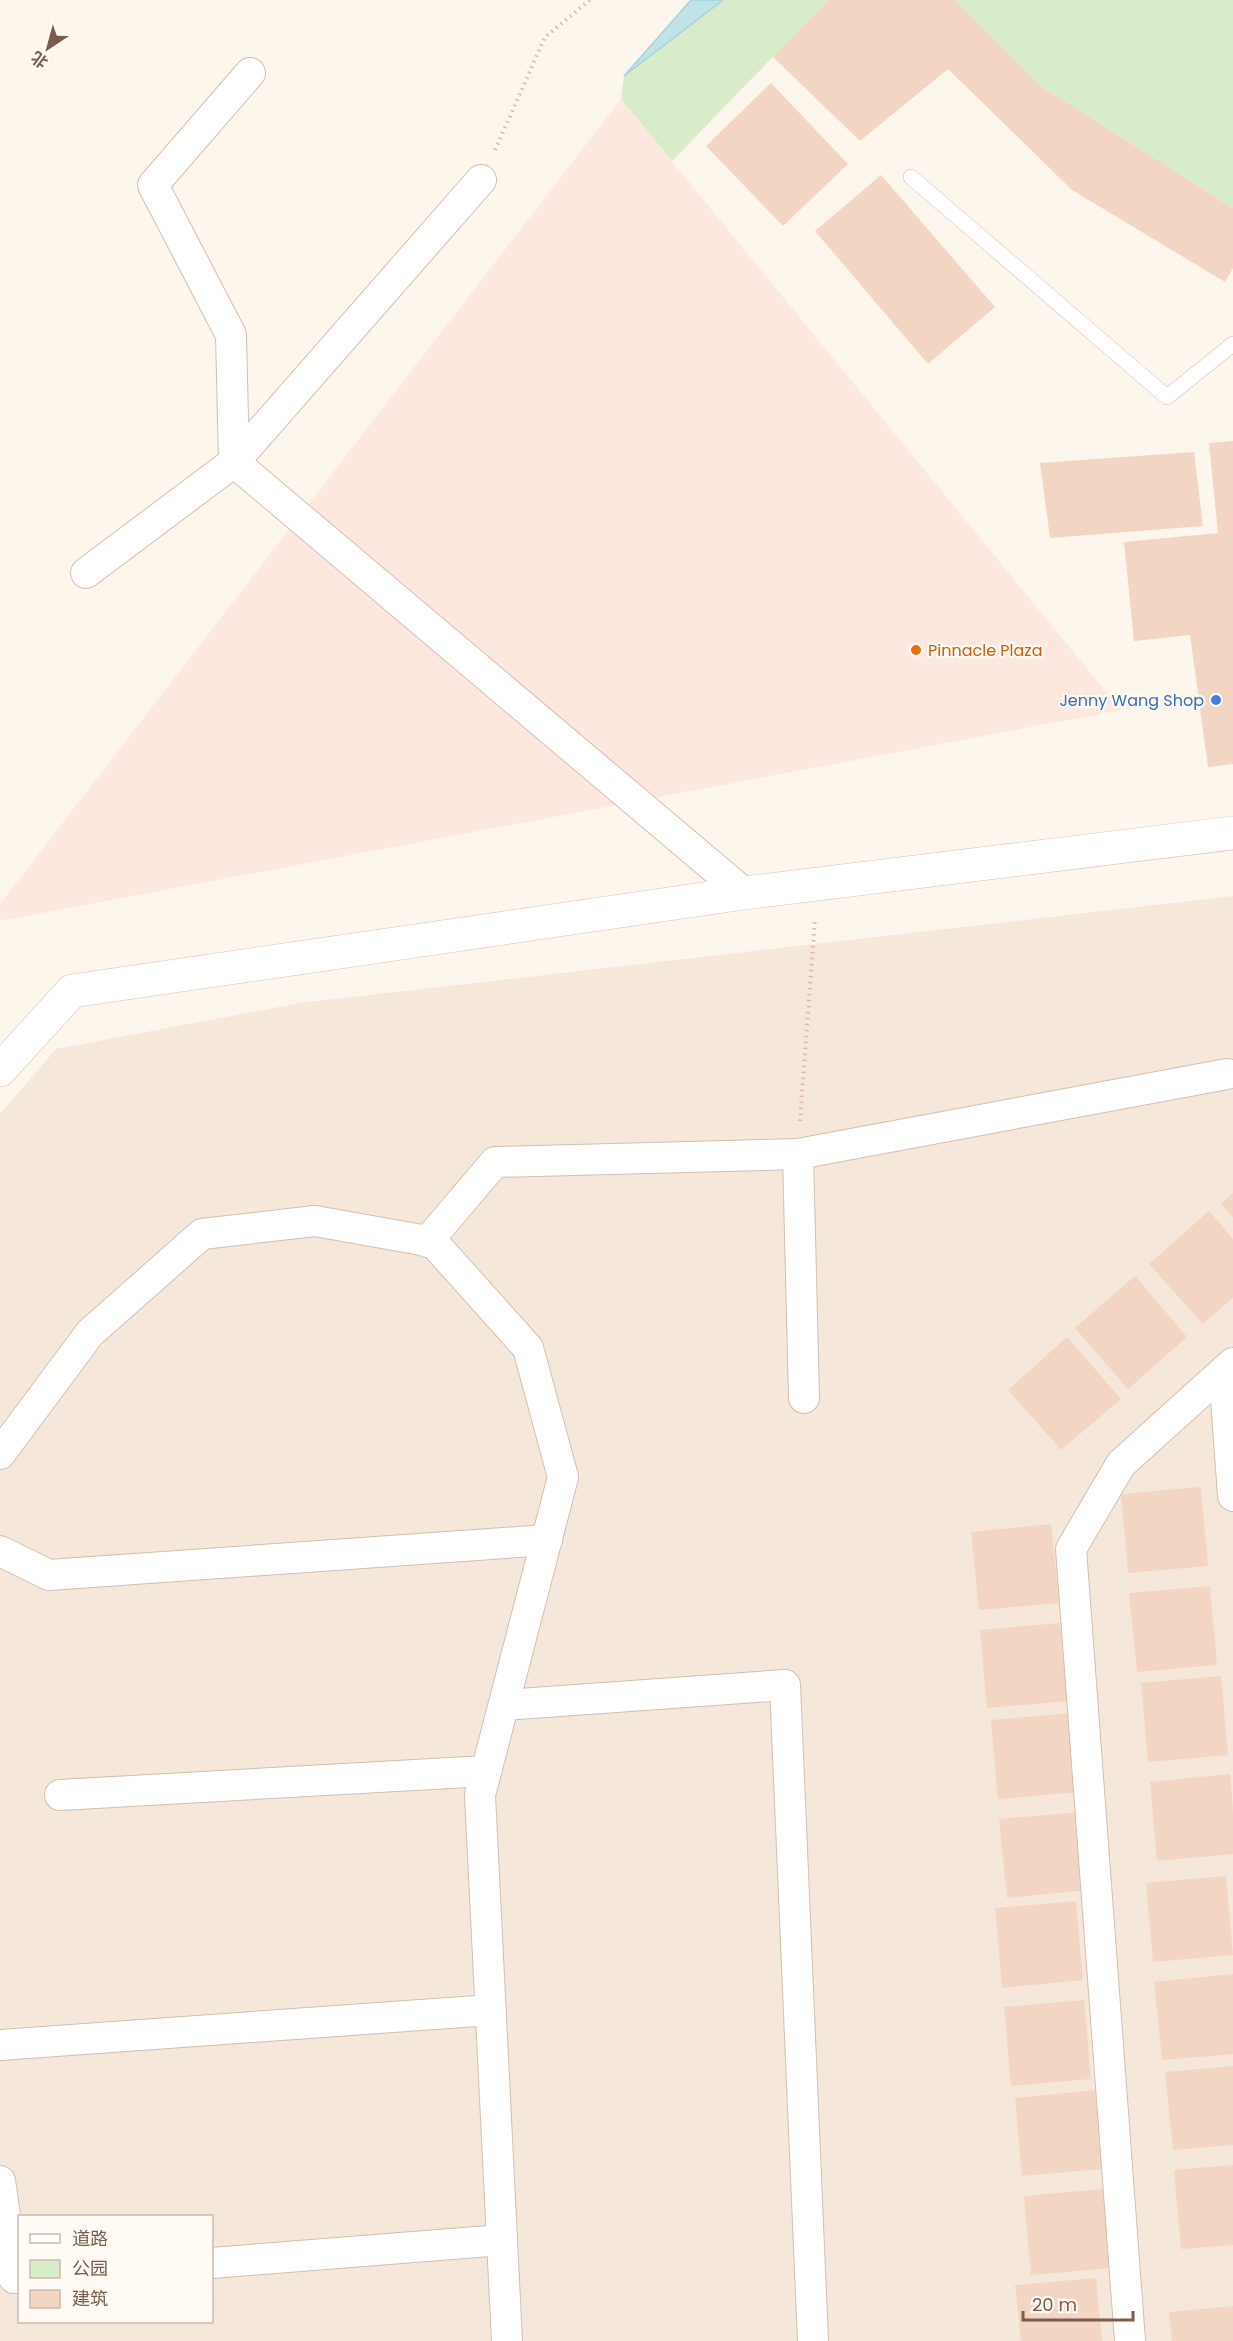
<svg xmlns="http://www.w3.org/2000/svg" width="1233" height="2341" font-family="Poppins,'Noto Sans SC',sans-serif">
  <style>
    .residential { fill: #f5e8da; fill-rule: evenodd }
    .commercial { fill: #fde8e0 }
    .green { fill: #d8ecc9 }
    .water { fill: #bfe3e8; stroke: #a5d3da; stroke-width: 1.5 }
    .building { fill: #f3d5c3 }
    .lines { fill: none; stroke-linecap: round; stroke-linejoin: round }
    .lane-casing { stroke: #d1beb0; stroke-width: 16 }
    .street-casing { stroke: #d1beb0; stroke-width: 32 }
    .secondary-casing { stroke: #d6c0b0; stroke-width: 34 }
    .path { stroke: #d9b8a5; stroke-width: 4; stroke-dasharray: 1.5 4.5; stroke-linecap: butt }
    .lane { stroke: #fff; stroke-width: 15 }
    .street { stroke: #fff; stroke-width: 30 }
    .secondary { stroke: #fff; stroke-width: 33 }
    .food-dot { fill: #e8710a; stroke: #fffaf3; stroke-width: 2 }
    .shop-dot { fill: #3f7fe0; stroke: #fffaf3; stroke-width: 2 }
    .labels { text-anchor: middle; stroke-width: 4.5; stroke-linejoin: round; paint-order: stroke }
    .food-label { font-size: 16px; fill: #c56008; stroke: #fffaf3; text-anchor: start }
    .shop-label { font-size: 16px; fill: #366cbe; stroke: #fffaf3; text-anchor: end }
  </style>
  <rect width="100%" height="100%" fill="#fdf6ec"/>
  <!-- residential -->
  <path class="residential" d="M1233,896V2341H0V1114L56,1049L300,1003ZM20,2216H212V2322H20Z"/>
  <!-- commercial -->
  <path class="commercial" d="M621,99L1121,710L0,921V904Z"/>
  <!-- green -->
  <g class="green">
    <path d="M723,0H828L672,161L621,99L624,76Z"/>
    <path d="M955,0H1233V208L1039,85Z"/>
  </g>
  <!-- water -->
  <path class="water" d="M691,0H723L624,76Z"/>
  <!-- building -->
  <g class="building">
    <path d="M828,0H955L1039,85L1233,208V268L1225,282L1072,190L948,69L860,141L773,57Z"/>
    <path d="M771,83L848,164L783,226L706,146Z"/>
    <path d="M881,175L995,307L928,364L815,231Z"/>
    <path d="M1233,441V764L1208,767L1190,635L1134,641L1124,542L1218,533L1209,443Z"/>
    <path d="M1194,452L1203,526L1050,538L1040,463Z"/>
    <path d="M1233,1193V1217L1221,1204Z"/>
    <path d="M1209,1211L1233,1239V1298L1203,1324L1149,1264Z"/>
    <path d="M1135,1276L1187,1337L1128,1389L1075,1328Z"/>
    <path d="M1067,1337L1121,1399L1061,1450L1008,1390Z"/>
    <path d="M1201,1487L1208,1566L1128,1573L1121,1494Z"/>
    <path d="M1051,1524L1059,1603L979,1610L971,1532Z"/>
    <path d="M1210,1586L1217,1665L1137,1672L1129,1593Z"/>
    <path d="M1060,1623L1068,1701L987,1708L980,1630Z"/>
    <path d="M1221,1676L1228,1755L1148,1762L1141,1683Z"/>
    <path d="M1072,1713L1079,1792L998,1799L991,1720Z"/>
    <path d="M1230,1774L1233,1811V1854L1157,1861L1150,1782Z"/>
    <path d="M1080,1812L1088,1890L1007,1898L999,1819Z"/>
    <path d="M1226,1876L1233,1955L1153,1962L1146,1883Z"/>
    <path d="M1076,1901L1083,1980L1002,1988L995,1908Z"/>
    <path d="M1233,1974V2054L1162,2060L1154,1982Z"/>
    <path d="M1084,2000L1091,2079L1011,2086L1004,2007Z"/>
    <path d="M1233,2066V2145L1173,2150L1165,2072Z"/>
    <path d="M1095,2090L1103,2169L1022,2176L1015,2098Z"/>
    <path d="M1233,2165V2245L1181,2249L1174,2170Z"/>
    <path d="M1104,2189L1111,2268L1031,2275L1024,2196Z"/>
    <path d="M1096,2278L1102,2341H1021L1015,2285Z"/>
    <path d="M1233,2306V2341H1172L1169,2312Z"/>
  </g>
  <g class="lines">
    <!-- lane casing -->
    <g class="lane-casing">
      <path id="lane" d="M911,177L1167,397L1233,344"/>
    </g>
    <!-- street casing -->
    <g class="street-casing">
      <g id="street">
        <path d="M250,73L153,185L231,335L234,462L744,893"/>
        <path d="M86,573L234,462L481,180"/>
        <path d="M798,1154L804,1398"/>
        <path d="M427,1242L495,1162L798,1154L1227,1074"/>
        <path d="M1224,1371L1233,1496"/>
        <path d="M0,1454L90,1333L202,1234L315,1221L433,1242L528,1348L563,1477L480,1795L507,2341"/>
        <path d="M0,1551L49,1575L547,1540"/>
        <path d="M504,1705L785,1685L813,2341"/>
        <path d="M60,1795L486,1771"/>
        <path d="M0,2045L491,2010"/>
        <path d="M0,2181L14,2278H20"/>
        <path d="M212,2263L502,2240"/>
        <path d="M1130,2341L1071,1549L1121,1464L1233,1363"/>
      </g>
    </g>
    <!-- secondary casing -->
    <g class="secondary-casing">
      <path id="secondary" d="M0,1070L72,991L744,893L1233,833"/>
    </g>
    <!-- path -->
    <g class="path">
      <path d="M495,150L545,37L590,0"/>
      <path d="M800,1121L815,919"/>
    </g>
    <!-- lane -->
    <use href="#lane" class="lane"/>
    <!-- street -->
    <use href="#street" class="street"/>
    <!-- secondary -->
    <use href="#secondary" class="secondary"/>
  </g>
  <!-- markers -->
  <circle class="food-dot" cx="916" cy="650" r="6"/>
  <circle class="shop-dot" cx="1216" cy="700" r="6"/>
  <g class="labels">
    <!-- food labels -->
    <g class="food-label">
      <text x="928" y="656">Pinnacle Plaza</text>
    </g>
    <!-- shop labels -->
    <g class="shop-label">
      <text x="1204" y="706">Jenny Wang Shop</text>
    </g>
  </g>
  <!-- legend -->
  <rect x="18" y="2215" width="195" height="108" fill="#fffaf3" stroke="#cabbb1" stroke-width="1.5"/>
  <rect x="30" y="2234" width="30" height="9" fill="#ffffff" stroke="#cabbb1" stroke-width="1.5"/>
  <text x="72" y="2245" font-size="18" fill="#7a5c4d">道路</text>
  <rect x="30" y="2260" width="30" height="18" fill="#d8ecc9" stroke="#cabbb1" stroke-width="1.5"/>
  <text x="72" y="2275" font-size="18" fill="#7a5c4d">公园</text>
  <rect x="30" y="2290" width="30" height="18" fill="#f3d5c3" stroke="#cabbb1" stroke-width="1.5"/>
  <text x="72" y="2305" font-size="18" fill="#7a5c4d">建筑</text>
  <!-- north arrow -->
  <g transform="translate(48 48) rotate(216)" stroke="#fffaf3" stroke-width="4.5" paint-order="stroke">
  <path d="M0-4.5L10 22L0 15L-10 22Z" fill="#7a5c4d"/>
  <text y="-9" font-size="16" font-weight="bold" text-anchor="middle" fill="#7a5c4d">北</text>
  </g>
  <!-- scale -->
  <path d="M1023 2311v9h110v-9" fill="none" stroke="#7a5c4d" stroke-width="3"/>
  <text x="1032" y="2311" font-size="18" fill="#7a5c4d" stroke="#fffaf3" stroke-width="4.5" paint-order="stroke">20 m</text>
</svg>
